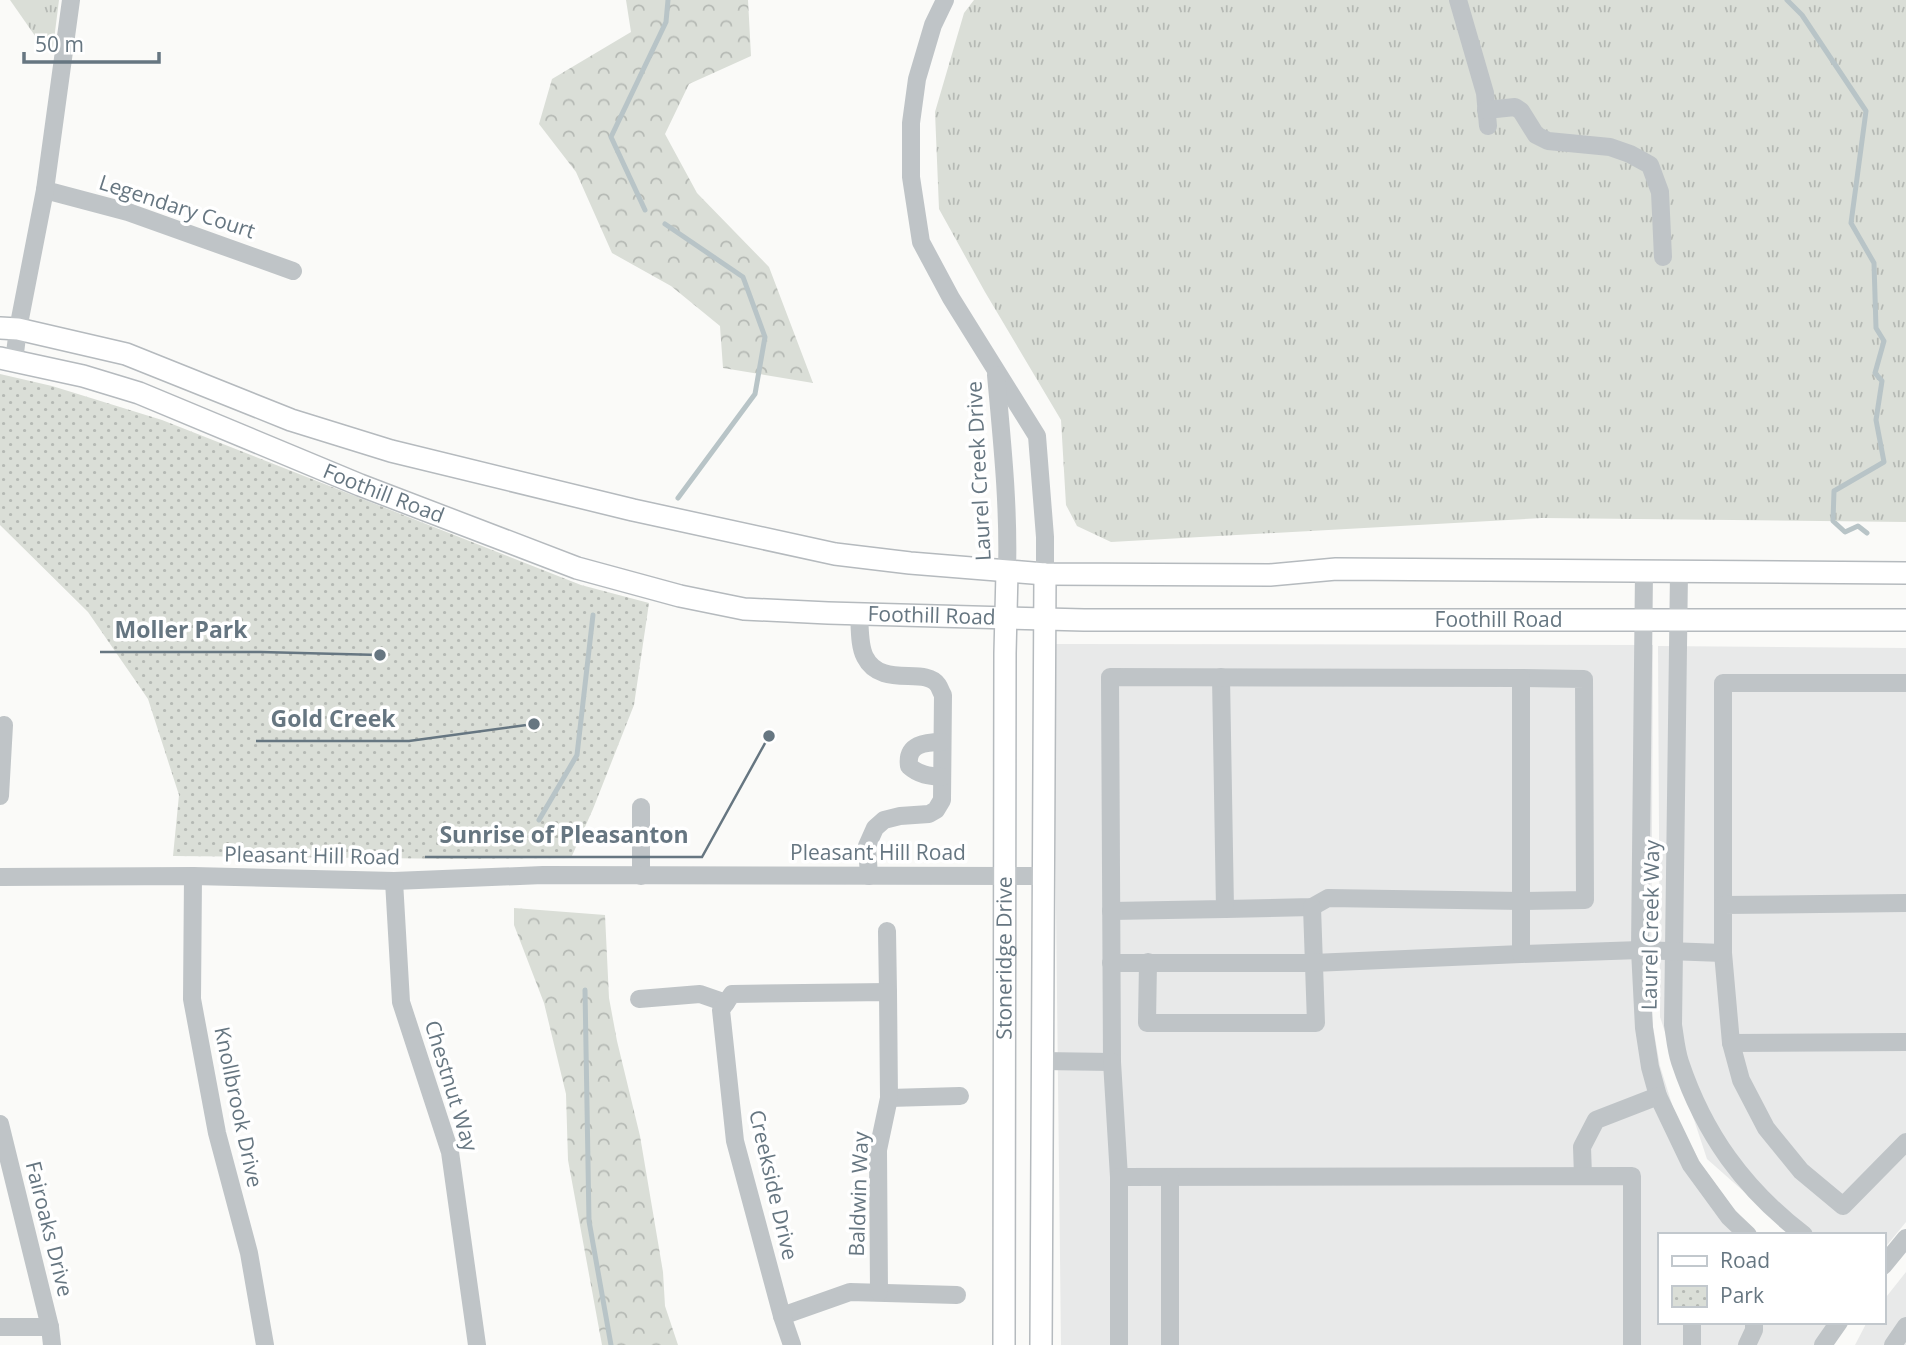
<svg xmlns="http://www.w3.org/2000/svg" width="1906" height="1345" font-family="'Open Sans',sans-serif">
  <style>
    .built { fill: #e8e9e9 }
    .grass { fill: url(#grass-tufts) }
    .forest { fill: url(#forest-crowns) }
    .park { fill: url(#park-dots) }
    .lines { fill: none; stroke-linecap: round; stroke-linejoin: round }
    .stream { stroke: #b8c4c7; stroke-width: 5 }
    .major-casing { stroke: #b5babe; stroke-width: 24 }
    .minor { stroke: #bfc4c7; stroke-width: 18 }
    .major { stroke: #fff; stroke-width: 21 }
    .labels { text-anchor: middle; stroke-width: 7; stroke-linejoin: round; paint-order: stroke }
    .street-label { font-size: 21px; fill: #667681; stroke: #fff }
    .leader { fill: none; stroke: #667681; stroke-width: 2.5 }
    .callout-dot { fill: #667681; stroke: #fff; stroke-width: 2.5 }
    .callout-label { font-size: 23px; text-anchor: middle; font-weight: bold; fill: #667681; stroke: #fff; stroke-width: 7; stroke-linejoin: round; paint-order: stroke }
  </style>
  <defs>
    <pattern id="grass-tufts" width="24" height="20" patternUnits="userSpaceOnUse" patternTransform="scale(1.75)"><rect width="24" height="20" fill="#daded7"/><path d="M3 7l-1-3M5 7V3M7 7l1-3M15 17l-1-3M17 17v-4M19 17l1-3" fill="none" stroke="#b5b9b4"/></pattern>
    <pattern id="forest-crowns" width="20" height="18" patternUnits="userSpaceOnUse" patternTransform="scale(1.75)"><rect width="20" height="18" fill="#daded7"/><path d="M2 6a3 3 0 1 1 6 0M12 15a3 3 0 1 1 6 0" fill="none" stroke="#b5b9b4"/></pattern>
    <pattern id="park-dots" width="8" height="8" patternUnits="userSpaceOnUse" patternTransform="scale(1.75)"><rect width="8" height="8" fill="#daded7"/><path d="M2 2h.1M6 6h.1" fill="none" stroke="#b5b9b4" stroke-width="1.8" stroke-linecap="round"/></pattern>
  </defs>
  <rect width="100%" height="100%" fill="#fafaf8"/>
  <!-- built -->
  <g class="built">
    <path d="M1053,644L1653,645L1651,1015L1660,1066L1676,1117L1701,1164L1730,1204L1757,1235H1659V1322H1830L1816,1345H1061Z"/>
    <path d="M1658,646L1906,648V1222L1883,1250V1235H1793L1707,1159L1660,1017Z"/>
    <path d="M1906,1272V1345H1855L1867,1322H1883V1301Z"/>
  </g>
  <!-- grass -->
  <g class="grass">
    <path d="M10,0H59L53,48L40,43Z"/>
    <path d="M974,0H1906V522L1542,518L1111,542L1077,526L1066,505L1061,420L985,292L939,209L935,112L964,13Z"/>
  </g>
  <!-- forest -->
  <g class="forest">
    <path d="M626,0H748L751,56L689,84L665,134L697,193L769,267L813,383L723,368L720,326L671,286L612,253L576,172L539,124L552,79L631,32Z"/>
    <path d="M514,908L605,915L609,998L617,1041L640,1136L663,1272L665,1306L678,1345H602L568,1160L566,1094L544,1003L514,925Z"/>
  </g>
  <!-- park -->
  <path class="park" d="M0,374L52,386L162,420L581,585L649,603L634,705L593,809L571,858L467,859L173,856L179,795L148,699L88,612L0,525Z"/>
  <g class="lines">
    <!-- stream -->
    <g class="stream">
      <path d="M1787,0L1802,15L1866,111L1851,223L1874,263L1876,328L1884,341L1875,373L1882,381L1876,420L1884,462L1834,491L1833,521L1845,532L1858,526L1867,533"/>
      <path d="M645,210L611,137L666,22L668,0"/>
      <path d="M665,224L743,277L765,337L755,394L678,498"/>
      <path d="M539,820L577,755L593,615"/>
      <path d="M585,990L589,1221L611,1345"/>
    </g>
    <!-- major casing -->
    <g class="major-casing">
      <g id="major">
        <path d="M0,328L18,329L126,354L291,420L391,451L633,510L835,554L910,563L1045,574L1270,575L1336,569L1906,573"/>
        <path id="s1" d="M0,358L83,376L139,393L360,485L577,568L680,596L744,609L828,613L1084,620H1906"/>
        <path id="s2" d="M1004,1345L1005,653L1007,572"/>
        <path d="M1041,1345L1045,574"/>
      </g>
    </g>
    <!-- minor -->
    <g class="minor">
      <path d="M945,0L933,25L917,79L911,123V177L921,242L951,298L1037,436L1045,537V574"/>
      <path d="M1458,0L1485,93L1488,126"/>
      <path d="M1486,110L1515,107L1521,111L1536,135L1548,141L1610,147L1630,154L1650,165L1660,192L1663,257"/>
      <path d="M45,190L128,212L293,271"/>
      <path d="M14,361L18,329L45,190L71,0"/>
      <path d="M996,375C1002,441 1009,506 1007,572"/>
      <path d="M1644,571L1640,950L1644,1028L1650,1067L1658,1096L1691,1165L1729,1217L1748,1235"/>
      <path d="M1679,572L1673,1025C1675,1037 1676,1050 1680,1062C1704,1134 1744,1189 1804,1235"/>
      <path d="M859,614C860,627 859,646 865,657C881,689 925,666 938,685C940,688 941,692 943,695L942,800L936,810L929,814L900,816L884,820L875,828L867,846L869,876"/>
      <path d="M942,777C929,776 919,775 909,766C906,744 925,742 942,742"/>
      <path d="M0,796L4,725"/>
      <path d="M193,876L192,999L217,1133L249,1253L265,1345"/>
      <path d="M641,876V807"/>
      <path d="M0,877L193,876L394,881L543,875L1042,876"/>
      <path d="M394,881L401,1002L450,1152L477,1345"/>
      <path d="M1723,905V683H1906"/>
      <path d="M1225,909L1312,907L1328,898L1522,901L1585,900L1584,679L1521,678"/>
      <path d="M1111,911L1225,909L1221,677"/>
      <path d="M887,931L888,992"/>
      <path d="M1723,953L1731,1043L1741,1080L1766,1128L1801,1171L1843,1206L1906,1142"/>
      <path d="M1148,962L1147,1023H1316L1312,907"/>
      <path d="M1111,963H1313L1521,954"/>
      <path d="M639,999L700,994L726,1003"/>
      <path d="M1731,1043L1906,1042"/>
      <path d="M1042,1061L1112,1062L1110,677L1521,678V954L1640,950L1723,953V905L1906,903"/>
      <path d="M1112,1062L1119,1177"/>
      <path d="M889,1098L960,1096"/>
      <path d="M0,1124L50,1327L52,1345"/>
      <path d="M1583,1176L1582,1147L1596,1120L1658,1096"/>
      <path d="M1883,1266L1906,1238"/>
      <path d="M782,1316L850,1292L957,1295"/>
      <path d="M1692,1322V1345"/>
      <path d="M0,1327H50"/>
      <path d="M792,1345L782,1316L735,1141L721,1010L732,994L888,992L889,1098L878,1150L879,1292"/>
      <path d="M1119,1345V1177L1632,1176V1345"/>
      <path d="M1170,1345V1177"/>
      <path d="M1747,1345L1754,1330V1322"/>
      <path d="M1823,1345L1839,1322"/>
      <path d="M1893,1345L1906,1326"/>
    </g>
    <!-- major -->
    <use href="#major" class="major"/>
  </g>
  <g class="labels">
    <!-- street labels -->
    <g class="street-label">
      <text transform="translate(177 207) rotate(18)" y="7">Legendary Court</text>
      <text transform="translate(979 471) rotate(-93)" y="7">Laurel Creek Drive</text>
      <text dy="7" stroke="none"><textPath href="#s1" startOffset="408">Foothill Road</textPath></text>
      <text dy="7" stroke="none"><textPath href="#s1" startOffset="975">Foothill Road</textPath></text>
      <text dy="7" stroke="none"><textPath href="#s1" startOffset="1542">Foothill Road</textPath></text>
      <text x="878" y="860">Pleasant Hill Road</text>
      <text transform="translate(312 856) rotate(1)" y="7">Pleasant Hill Road</text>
      <text transform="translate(1651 925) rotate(-89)" y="7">Laurel Creek Way</text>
      <text dy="7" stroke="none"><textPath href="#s2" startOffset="387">Stoneridge Drive</textPath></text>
      <text transform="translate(451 1086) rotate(73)" y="7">Chestnut Way</text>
      <text transform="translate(238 1107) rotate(78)" y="7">Knollbrook Drive</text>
      <text transform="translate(773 1185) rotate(77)" y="7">Creekside Drive</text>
      <text transform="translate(859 1194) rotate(-88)" y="7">Baldwin Way</text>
      <text transform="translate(49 1229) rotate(76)" y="7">Fairoaks Drive</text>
    </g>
  </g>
  <!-- callouts -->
  <path class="leader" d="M380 655L261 652H100M534 724L409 741H256M769 736L702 857H425"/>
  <g class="callout-dot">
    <circle cx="380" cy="655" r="7"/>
    <circle cx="534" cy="724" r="7"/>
    <circle cx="769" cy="736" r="7"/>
  </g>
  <g class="callout-label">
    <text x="181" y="638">Moller Park</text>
    <text x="333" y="727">Gold Creek</text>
    <text x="564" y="843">Sunrise of Pleasanton</text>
  </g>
  <!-- legend -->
  <rect x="1658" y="1233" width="228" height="91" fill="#ffffff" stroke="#c2c8cd" stroke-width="2"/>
  <rect x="1672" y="1256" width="35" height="10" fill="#ffffff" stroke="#c2c8cd" stroke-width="2"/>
  <text x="1720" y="1268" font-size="21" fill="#667681">Road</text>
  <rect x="1672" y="1286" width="35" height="21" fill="url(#park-dots)" stroke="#c2c8cd" stroke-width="2"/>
  <text x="1720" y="1303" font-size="21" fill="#667681">Park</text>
  <!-- scale -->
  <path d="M24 52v10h135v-10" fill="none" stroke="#667681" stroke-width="3.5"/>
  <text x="35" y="52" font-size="21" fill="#667681" stroke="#ffffff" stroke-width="5" paint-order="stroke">50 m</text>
</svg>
